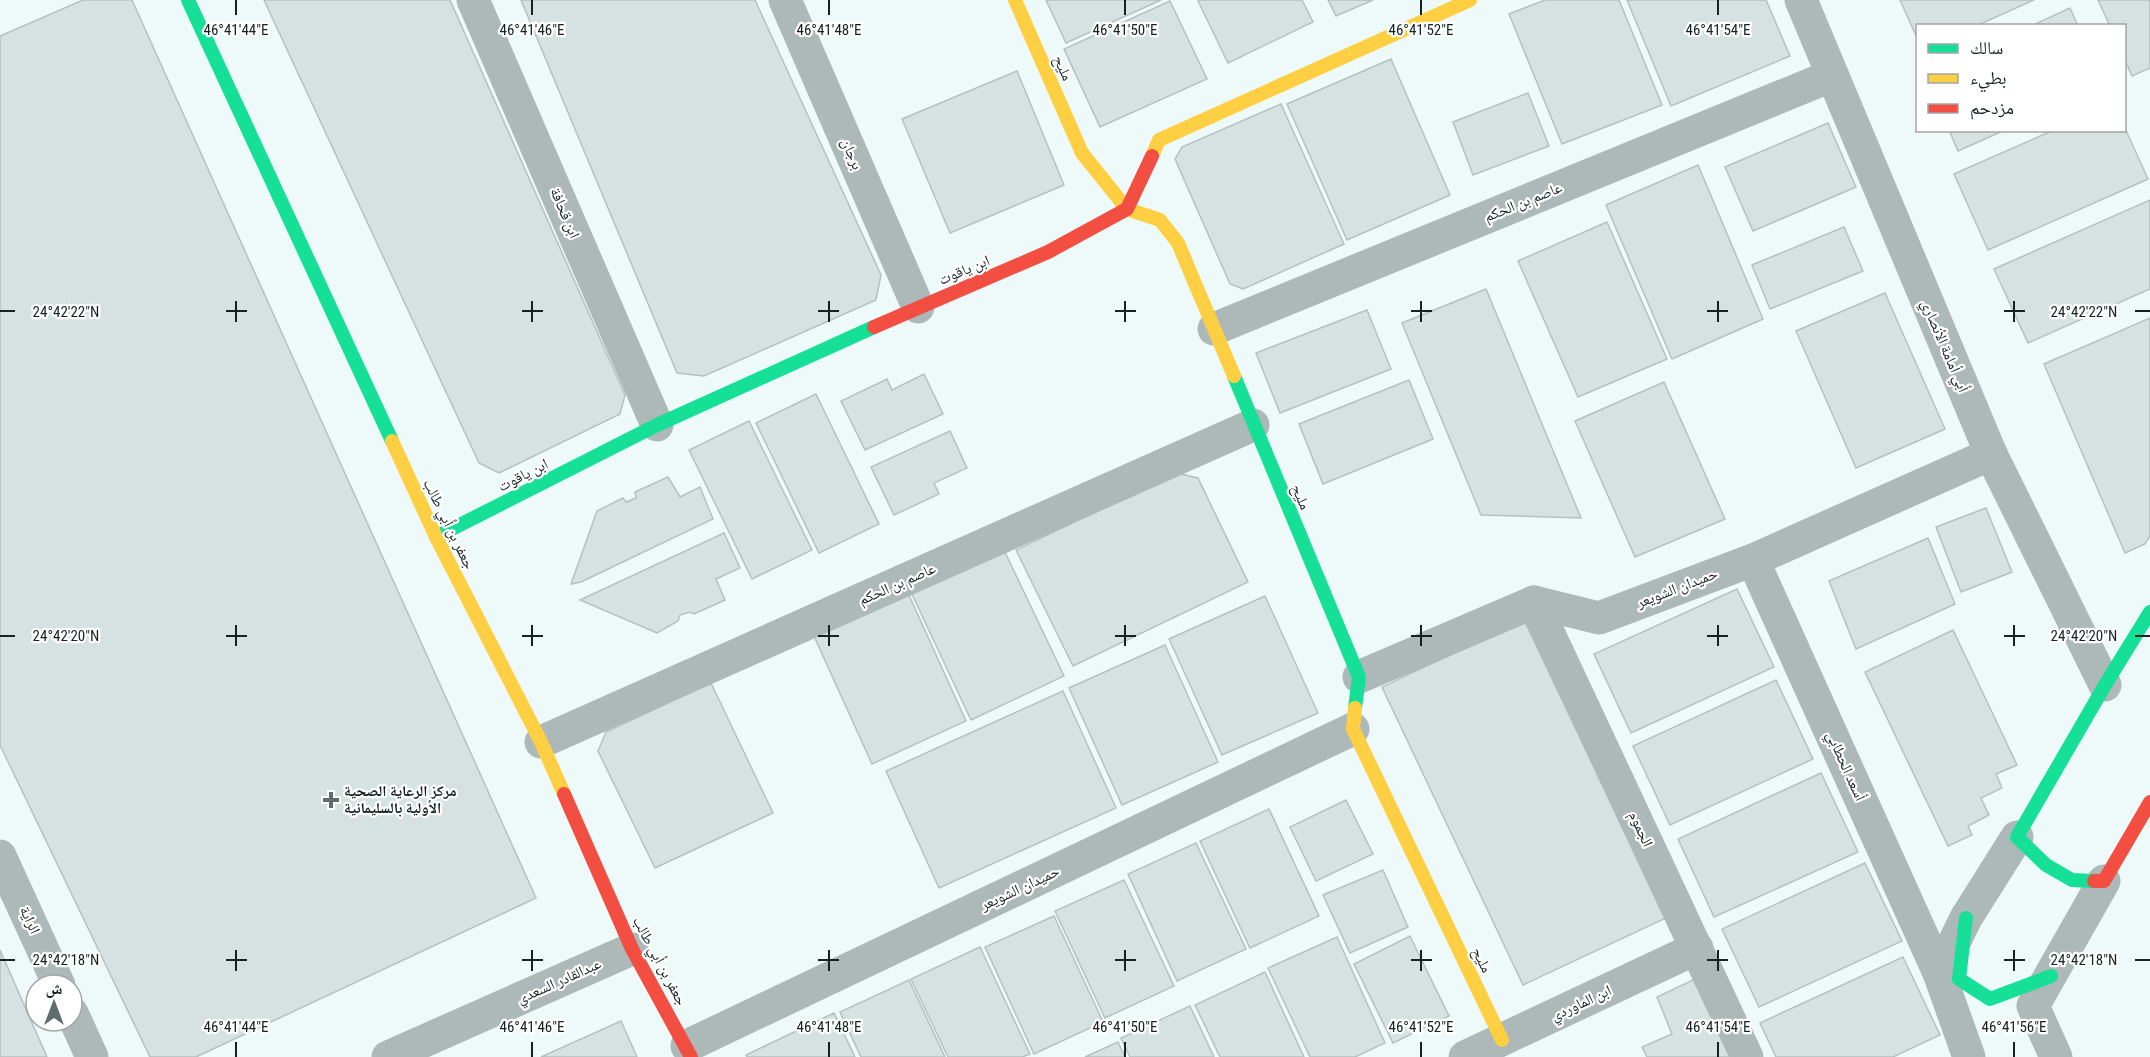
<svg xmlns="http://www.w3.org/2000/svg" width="2150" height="1057" font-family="'Roboto Condensed','Noto Naskh Arabic',sans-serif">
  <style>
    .building { fill: #d6e2e2; stroke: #b5c0c1; stroke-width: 1.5 }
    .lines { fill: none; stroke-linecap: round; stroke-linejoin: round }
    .street { stroke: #adb8b9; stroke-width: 33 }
    .fast { stroke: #16e098; stroke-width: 14 }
    .slow { stroke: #ffcf43; stroke-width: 14 }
    .jam { stroke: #f24e42; stroke-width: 14 }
    .ticks { fill: none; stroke: #152122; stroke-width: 2 }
    .poi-dot { fill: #616d6d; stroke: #fff; stroke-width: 2 }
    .labels { text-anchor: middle; stroke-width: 4.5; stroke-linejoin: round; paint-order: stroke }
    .street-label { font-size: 15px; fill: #152122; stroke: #fff }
    .poi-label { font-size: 15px; font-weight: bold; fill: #152122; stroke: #fff; text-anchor: start }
    .ticks-label { font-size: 15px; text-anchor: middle; fill: #152122; stroke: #fff; stroke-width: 4.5; stroke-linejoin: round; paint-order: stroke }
  </style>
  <rect width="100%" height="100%" fill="#eef9f9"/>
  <!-- building -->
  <g class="building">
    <path d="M83,0H132L536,898L196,1057H150L0,745V36Z"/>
    <path d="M264,0H450L625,395L620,414L499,473L479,463Z"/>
    <path d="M521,0H755L881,275L876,300L704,376L677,373Z"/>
    <path d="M1046,0H1161L1066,43Z"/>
    <path d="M1201,0H1302L1313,22L1228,63L1198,1Z"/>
    <path d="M1328,0H1373L1336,16Z"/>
    <path d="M1545,0H1619L1662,105L1562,144L1509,14Z"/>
    <path d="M1627,0H1766L1790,56L1671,106Z"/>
    <path d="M1900,0H2034L1976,26H1918V40Z"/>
    <path d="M2098,0H2150V68L2132,76L2124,58V26H2110Z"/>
    <path d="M1170,1L1207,79L1100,127L1064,49Z"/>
    <path d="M2070,8L2078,26H2031Z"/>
    <path d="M1391,59L1450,195L1347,240L1287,104Z"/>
    <path d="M1017,71L1064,185L950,233L902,119Z"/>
    <path d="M1528,93L1549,146L1473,175L1453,122Z"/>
    <path d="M1281,104L1344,244L1243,289L1230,284L1175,159L1182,147Z"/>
    <path d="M1828,123L1856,187L1753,231L1725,167Z"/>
    <path d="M2124,126L2148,179L1988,250L1954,174L2054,130H2124Z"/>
    <path d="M1949,130H2005L1958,151Z"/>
    <path d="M1698,165L1763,319L1672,359L1606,205Z"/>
    <path d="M2150,200V289L2028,343L1994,269Z"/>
    <path d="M1607,222L1667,359L1578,397L1518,261Z"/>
    <path d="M1844,227L1863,271L1770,309L1752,265Z"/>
    <path d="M1486,289L1581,518L1481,515L1402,323Z"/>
    <path d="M1885,293L1945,429L1856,468L1796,331Z"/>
    <path d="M1367,310L1391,369L1280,413L1256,353Z"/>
    <path d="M2150,318V536L2145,544L2125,553L2044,364Z"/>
    <path d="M924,374L943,414L865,450L841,401L887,379L892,390Z"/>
    <path d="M1409,380L1433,439L1323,484L1299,424Z"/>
    <path d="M1664,382L1725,519L1635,557L1575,421Z"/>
    <path d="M816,394L879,524L819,553L756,423Z"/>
    <path d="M749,421L812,550L752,579L689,450Z"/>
    <path d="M950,431L967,468L934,483L939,494L894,515L871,467Z"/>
    <path d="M1177,473L1198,478L1248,582L1073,666L1016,550Z"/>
    <path d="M668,477L680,497L700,487L713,519L581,582L571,584L597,511L623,498L626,502L636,498L635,492Z"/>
    <path d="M1986,508L2012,572L1961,592L1936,527Z"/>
    <path d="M724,533L740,568L716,579L725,600L694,614L690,612L680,615L678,621L657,633L580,600Z"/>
    <path d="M1928,538L1955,604L1856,649L1829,581Z"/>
    <path d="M1003,548L1064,676L971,720L911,592Z"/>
    <path d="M1737,589L1774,667L1631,733L1594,654Z"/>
    <path d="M908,593L966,721L872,764L814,636Z"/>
    <path d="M1265,596L1318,713L1222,755L1169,639Z"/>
    <path d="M1524,620L1666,918L1523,985L1382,687Z"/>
    <path d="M1953,630L2017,765L1996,774L2002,788L1981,798L1989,815L1968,826L1972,835L1948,846L1865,672Z"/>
    <path d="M1165,645L1218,762L1122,805L1069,688Z"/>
    <path d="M1776,680L1813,759L1670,825L1633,746Z"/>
    <path d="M711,683L773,813L655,868L598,751L606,732Z"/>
    <path d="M1063,691L1116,808L939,888L886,771Z"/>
    <path d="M1821,773L1858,852L1714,917L1678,839Z"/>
    <path d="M1346,800L1373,854L1316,881L1290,827Z"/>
    <path d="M1269,809L1319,916L1250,948L1200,841Z"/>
    <path d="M1196,843L1246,949L1177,981L1128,874Z"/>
    <path d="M1865,863L1902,941L1759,1007L1722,929Z"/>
    <path d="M1383,870L1408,927L1350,953L1323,895Z"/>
    <path d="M1124,880L1174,986L1105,1018L1055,911Z"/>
    <path d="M1054,916L1103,1022L1034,1054L985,947Z"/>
    <path d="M1410,936L1449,1016L1393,1043L1354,964Z"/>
    <path d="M1337,937L1385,1043L1355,1057H1310L1268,968Z"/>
    <path d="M980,947L1030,1054L1022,1057H948L911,979Z"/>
    <path d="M0,950L47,1057H0Z"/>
    <path d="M1903,957L1940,1035L1893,1057H1776L1760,1023Z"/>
    <path d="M1265,972L1304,1057H1220L1195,1005Z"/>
    <path d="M1695,979L1731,1057H1647L1642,1047L1672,1034L1657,997Z"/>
    <path d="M909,980L945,1057H861L840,1012Z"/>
    <path d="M1190,1006L1214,1057H1130L1121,1038Z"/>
    <path d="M834,1013L855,1057H747L746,1055Z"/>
    <path d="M621,1021L637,1057H541Z"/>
    <path d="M1118,1042L1125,1057H1085Z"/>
  </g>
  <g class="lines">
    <!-- street -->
    <g class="street">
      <path d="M473,0L657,425"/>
      <path d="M785,0L918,307"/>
      <path d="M1801,0L1991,454L2105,685"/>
      <path d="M1214,329L1831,76"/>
      <path d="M1753,560L1939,973"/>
      <path d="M1534,602L1747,1057"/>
      <path d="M1359,677L1534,602L1599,618L1753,560L1991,454"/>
      <path d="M541,742L1253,425"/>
      <path d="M0,856L59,985"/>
      <path d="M72,1013L92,1057"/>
      <path d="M687,1046L1353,729"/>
      <path d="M388,1057L632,949"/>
      <path d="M1465,1057L1697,948"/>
      <path d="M1969,1057L1939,973L1966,918L2017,837"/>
      <path d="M2056,1057L2033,1006L2104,881"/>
    </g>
    <!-- fast -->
    <g class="fast">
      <path d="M188,0L392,441"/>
      <path d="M1234,376L1359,677L1355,708"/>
      <path d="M436,537L657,425L874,327"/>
      <path d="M2094,881L2072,880L2046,865L2017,837L2105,685L2150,612"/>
      <path d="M1966,918L1959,979L1990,999L2051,976"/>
    </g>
    <!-- slow -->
    <g class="slow">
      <path d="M1015,0L1082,153L1127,209L1160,220L1178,243L1234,376"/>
      <path d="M1152,156L1159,140L1470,0"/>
      <path d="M392,441L436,537L541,742L564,794"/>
      <path d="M1355,708L1353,729L1502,1040"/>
    </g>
    <!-- jam -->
    <g class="jam">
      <path d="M874,327L1048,252L1127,209L1152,156"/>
      <path d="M564,794L632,949L691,1057"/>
      <path d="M2094,881H2104L2150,802"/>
    </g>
  </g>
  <!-- ticks -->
  <path class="ticks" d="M236,0V15M532,0V15M829,0V15M1125,0V15M1421,0V15M1718,0V15M236,301V322M532,301V322M829,301V322M1125,301V322M1421,301V322M1718,301V322M2014,301V322M0,311H15M226,311H247M522,311H543M818,311H839M1115,311H1136M1411,311H1432M1707,311H1728M2004,311H2025M2135,311H2150M236,625V646M532,625V646M829,625V646M1125,625V646M1421,625V646M1718,625V646M2014,625V646M0,636H15M226,636H247M522,636H543M818,636H839M1115,636H1136M1411,636H1432M1707,636H1728M2004,636H2025M2135,636H2150M236,950V971M532,950V971M829,950V971M1125,950V971M1421,950V971M1718,950V971M2014,950V971M0,960H15M226,960H247M522,960H543M818,960H839M1115,960H1136M1411,960H1432M1707,960H1728M2004,960H2025M2135,960H2150M236,1042V1057M532,1042V1057M829,1042V1057M1125,1042V1057M1421,1042V1057M1718,1042V1057M2014,1042V1057"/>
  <!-- markers -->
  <path class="poi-dot" d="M328 791h6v6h6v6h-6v6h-6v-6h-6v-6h6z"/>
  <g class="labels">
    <!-- street labels -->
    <g class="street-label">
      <text transform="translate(1063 68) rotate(66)" y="5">مليح</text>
      <text transform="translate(852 154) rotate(67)" y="5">برجان</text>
      <text transform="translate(1523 202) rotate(-22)" y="5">عاصم بن الحكم</text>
      <text transform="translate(565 213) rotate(67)" y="5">ابن قحافة</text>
      <text transform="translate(964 270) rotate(-23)" y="5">ابن ياقوت</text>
      <text transform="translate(1945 346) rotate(67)" y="5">أبي أمامة الأنصاري</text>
      <text transform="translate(523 475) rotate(-27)" y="5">ابن ياقوت</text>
      <text transform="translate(1301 497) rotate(67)" y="5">مليح</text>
      <text transform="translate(449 524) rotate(64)" y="5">جعفر بن أبي طالب</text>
      <text transform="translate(897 584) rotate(-24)" y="5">عاصم بن الحكم</text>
      <text transform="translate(1677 588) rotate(-21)" y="5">حميدان الشويعر</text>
      <text transform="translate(1846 766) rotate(66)" y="5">أسعد الحطابي</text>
      <text transform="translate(1641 829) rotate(65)" y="5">الجموم</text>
      <text transform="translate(1020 888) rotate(-25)" y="5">حميدان الشويعر</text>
      <text transform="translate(30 920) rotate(65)" y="5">الراية</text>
      <text transform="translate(1482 960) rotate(64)" y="5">مليح</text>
      <text transform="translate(660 961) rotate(62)" y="5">جعفر بن أبي طالب</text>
      <text transform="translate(559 981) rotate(-24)" y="5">عبدالقادر السعدي</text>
      <text transform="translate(1581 1003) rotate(-25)" y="5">ابن الماوردي</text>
    </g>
    <!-- poi labels -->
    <g class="poi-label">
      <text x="344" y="796">مركز الرعاية الصحية<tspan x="344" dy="17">الأولية بالسليمانية</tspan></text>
    </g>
  </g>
  <g class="ticks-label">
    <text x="236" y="35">46°41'44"E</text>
    <text x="532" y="35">46°41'46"E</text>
    <text x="829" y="35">46°41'48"E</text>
    <text x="1125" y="35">46°41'50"E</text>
    <text x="1421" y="35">46°41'52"E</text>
    <text x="1718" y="35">46°41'54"E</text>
    <text x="66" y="317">24°42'22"N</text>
    <text x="2084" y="317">24°42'22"N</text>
    <text x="66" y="641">24°42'20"N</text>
    <text x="2084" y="641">24°42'20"N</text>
    <text x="66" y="965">24°42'18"N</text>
    <text x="2084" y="965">24°42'18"N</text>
    <text x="236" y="1032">46°41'44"E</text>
    <text x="532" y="1032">46°41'46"E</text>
    <text x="829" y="1032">46°41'48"E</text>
    <text x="1125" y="1032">46°41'50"E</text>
    <text x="1421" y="1032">46°41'52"E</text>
    <text x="1718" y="1032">46°41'54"E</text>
    <text x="2014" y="1032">46°41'56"E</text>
  </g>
  <!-- legend -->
  <rect x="1916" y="24" width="210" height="108" fill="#ffffff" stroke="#a1a6a7" stroke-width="1.5"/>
  <rect x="1928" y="44" width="30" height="9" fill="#16e098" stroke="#a1a6a7" stroke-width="1.5"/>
  <text x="1970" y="54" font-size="18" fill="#152122">سالك</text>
  <rect x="1928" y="74" width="30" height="9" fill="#ffcf43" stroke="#a1a6a7" stroke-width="1.5"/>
  <text x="1970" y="84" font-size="18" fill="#152122">بطيء</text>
  <rect x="1928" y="104" width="30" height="9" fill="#f24e42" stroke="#a1a6a7" stroke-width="1.5"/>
  <text x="1970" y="114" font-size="18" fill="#152122">مزدحم</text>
  <!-- north arrow -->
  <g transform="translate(54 1003)"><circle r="28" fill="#ffffff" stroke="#a1a6a7" stroke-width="1.5"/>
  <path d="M0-4.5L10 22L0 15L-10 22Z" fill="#616d6d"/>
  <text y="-9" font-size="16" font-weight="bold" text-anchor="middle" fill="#152122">ش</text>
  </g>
</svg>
